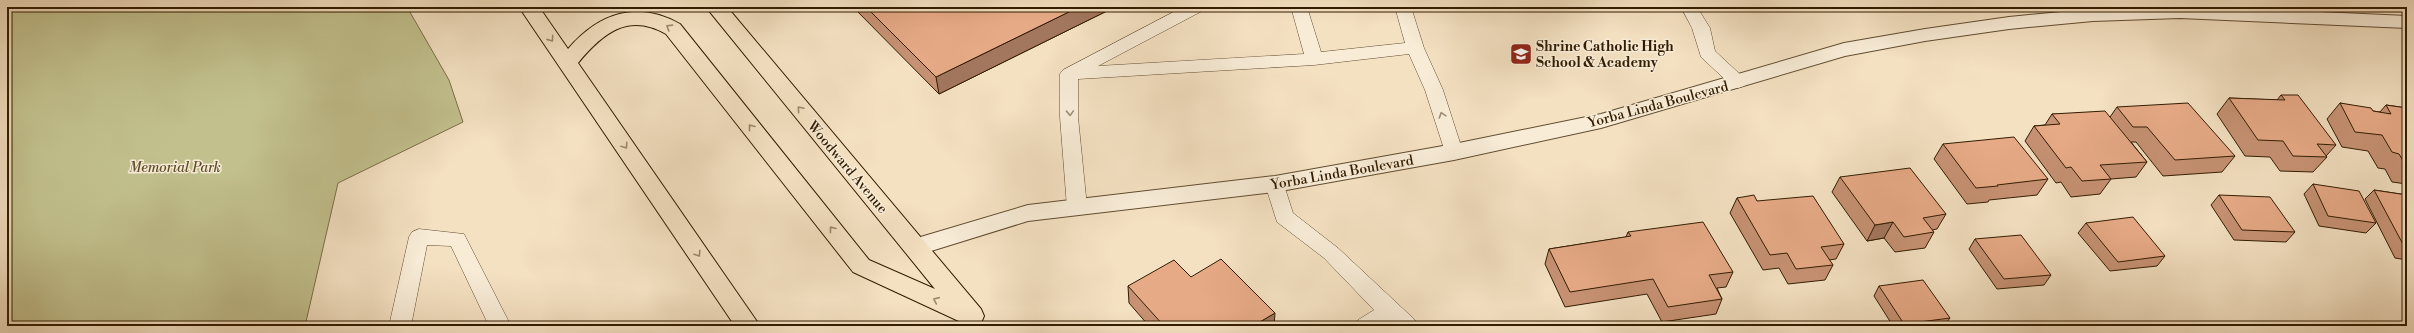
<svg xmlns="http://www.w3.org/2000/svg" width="2414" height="333" font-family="'Libre Bodoni',serif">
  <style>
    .green { fill: #c2c18e; stroke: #7a6e48 }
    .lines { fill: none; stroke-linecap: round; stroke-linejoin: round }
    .service-casing { stroke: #624d31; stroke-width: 1 }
    .minor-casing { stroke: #624d31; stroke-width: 2 }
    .primary-casing { stroke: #321c01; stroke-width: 2 }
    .service { fill: #f8ecd7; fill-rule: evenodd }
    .minor { fill: #f8ecd7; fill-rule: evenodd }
    .primary { fill: #f4e1c2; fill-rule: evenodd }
    .wall { fill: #c79274; stroke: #321c01 }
    .shaded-wall { fill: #a2775e; stroke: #321c01 }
    .building { fill: #e7aa87; stroke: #321c01 }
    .oneway { stroke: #9d886b }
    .oneway2 { stroke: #9f8e77 }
    .labels { text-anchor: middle; stroke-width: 3; stroke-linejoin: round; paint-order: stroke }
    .poi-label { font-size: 14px; font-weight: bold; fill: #321c01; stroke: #f8ecd7; text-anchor: start }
    .street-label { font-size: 14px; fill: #321c01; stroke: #f8ecd7 }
    .park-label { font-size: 14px; font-style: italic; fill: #5d4e2b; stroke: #f8ecd7 }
  </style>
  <rect width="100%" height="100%" fill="#f4e1c2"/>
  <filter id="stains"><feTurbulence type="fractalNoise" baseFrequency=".005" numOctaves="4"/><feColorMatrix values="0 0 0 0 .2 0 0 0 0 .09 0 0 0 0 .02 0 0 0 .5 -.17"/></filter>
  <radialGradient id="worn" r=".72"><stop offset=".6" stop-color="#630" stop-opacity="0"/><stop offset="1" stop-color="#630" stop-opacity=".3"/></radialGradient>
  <!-- green -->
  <path class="green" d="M7,7H407L449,80L463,122L338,183L305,326H7Z"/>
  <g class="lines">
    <!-- service casing -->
    <g class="service-casing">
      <g id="service">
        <path d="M1183,7H1204L1202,11L1098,66L1304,54L1291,7H1307L1321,52L1405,43L1395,7H1411L1424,48L1443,90L1463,152L1461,157L1454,159L1447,157L1445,152L1425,90L1409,54L1314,65L1078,79V117L1087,207L1084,212L1077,214L1070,212L1067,207L1060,117V74L1063,70Z"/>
        <path d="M1681,7H1697L1710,28L1715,51L1744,78L1747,82L1744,86L1738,88L1732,86L1701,57L1692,28Z"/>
        <path d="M1275,177L1282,179L1293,213L1338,248L1415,320L1418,326H1392L1388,322L1383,326H1355L1358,320L1374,310L1324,258L1277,222L1265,184L1268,179Z"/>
        <path d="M419,229L464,234L511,326H489L451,246L427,245L411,326H389L409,237L412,232Z"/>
      </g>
    </g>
    <!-- minor casing -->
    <g class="minor-casing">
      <path id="minor" d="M2144,7H2208L2407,16V28L2180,18L2093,21L2009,29L1925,41L1845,56L1601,128L1454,160L1275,192L1028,221L915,256L907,253L903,247L907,241L1028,205L1275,176L1454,144L1601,114L1844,43L1925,29L2009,17L2093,9Z"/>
    </g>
    <!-- primary casing -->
    <g class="primary-casing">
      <path id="primary" d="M519,7H539L568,49C599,13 637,0 680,24L869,260L935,289L706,7H727L981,309L984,316L981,323L972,326L963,323L853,272L666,34C628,12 602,34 578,63L760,326H735Z"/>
    </g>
    <!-- service -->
    <use href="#service" class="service"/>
    <!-- minor -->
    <use href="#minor" class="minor"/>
    <!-- primary -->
    <use href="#primary" class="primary"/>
  </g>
  <!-- wall -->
  <g class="wall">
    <path d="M853,7H1115L939,94Z"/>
    <path d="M2281,95L2336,145L2326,156L2327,157L2313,172L2280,171L2270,157L2245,156L2217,114L2229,98L2277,100Z"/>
    <path d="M2340,103L2373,111L2380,112L2386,105L2407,108V184L2392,182L2385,169L2378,168L2368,151L2342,147L2327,119Z"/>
    <path d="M2117,107L2235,156L2222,172L2163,176L2136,142H2131L2147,162L2136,177L2111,179L2100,194L2071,197L2061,182L2056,183L2025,141L2034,126L2045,125L2052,114L2110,117Z"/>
    <path d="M1943,144L2048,179L2037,195L1989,200L1988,202L1967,204L1934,159Z"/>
    <path d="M1840,177L1946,214L1937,229L1932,230L1934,232L1925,248L1895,252L1884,238L1867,241L1832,192Z"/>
    <path d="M2313,184L2376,223L2366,233L2319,226L2304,194Z"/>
    <path d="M2374,190L2407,195V260L2395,258L2365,199Z"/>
    <path d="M2219,195L2295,232L2286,242L2234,240L2211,205Z"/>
    <path d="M1737,198L1757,201L1844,244L1836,259L1829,260L1833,265L1825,280L1788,284L1779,268L1763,270L1730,213Z"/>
    <path d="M2086,223L2165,256L2157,266L2110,271L2078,233Z"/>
    <path d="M1628,232L1733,272L1726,287L1717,288L1722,299L1716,314L1662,322L1647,294L1565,307L1545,264L1549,249L1626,237Z"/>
    <path d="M1975,239L2051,275L2044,285L1997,289L1969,249Z"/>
    <path d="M1191,277L1274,326H1149L1129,303L1128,286Z"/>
    <path d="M1879,286L1950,318L1944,326H1893L1874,296Z"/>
  </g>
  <!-- shaded-wall -->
  <g class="shaded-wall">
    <path d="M1079,7H1115L939,94L936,77Z"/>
    <path d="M1893,222L1884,238L1867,241L1875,225Z"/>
    <path d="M1275,313L1274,326H1253Z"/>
  </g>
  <!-- building -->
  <g class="building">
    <path d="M866,7H1079L936,77Z"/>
    <path d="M2281,95H2298L2336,145L2317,144L2327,157L2293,156L2283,141L2258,140L2229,98L2285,100Z"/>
    <path d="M2188,103L2235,156L2175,160L2147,127H2133L2117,107Z"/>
    <path d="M2340,103L2371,108L2373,111L2391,114L2386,105L2407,108V167L2399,154L2392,152L2382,135L2355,132Z"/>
    <path d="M2105,111L2147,162L2100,165L2111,179L2082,181L2071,167L2066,168L2034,126L2060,124L2052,114Z"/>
    <path d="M2014,137L2048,179L1997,185L1998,186L1976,188L1943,144Z"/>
    <path d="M1910,168L1946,214L1923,218L1934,232L1904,237L1893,222L1875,225L1840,177Z"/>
    <path d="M2313,184L2359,191L2376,223L2328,216Z"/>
    <path d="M2374,190L2407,195V248H2405Z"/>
    <path d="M1754,195L1757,201L1813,196L1844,244L1821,247L1833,265L1796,269L1787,253L1770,255L1737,198Z"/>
    <path d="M2219,195L2270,197L2295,232L2242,230Z"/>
    <path d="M2133,217L2165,256L2118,262L2086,223Z"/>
    <path d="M1703,222L1733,272L1709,275L1722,299L1668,307L1653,279L1570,292L1549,249L1631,236L1628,232Z"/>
    <path d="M2021,235L2051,275L2004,279L1975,239Z"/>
    <path d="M1221,259L1275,313L1253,326H1164L1128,286L1174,260L1191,277Z"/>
    <path d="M1923,280L1950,318L1904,324L1879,286Z"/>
  </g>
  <!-- one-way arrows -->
  <defs><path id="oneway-chevron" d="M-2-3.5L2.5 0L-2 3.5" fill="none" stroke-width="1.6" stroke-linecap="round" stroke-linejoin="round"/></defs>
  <g class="oneway">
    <use href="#oneway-chevron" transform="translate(669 27) rotate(-148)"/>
    <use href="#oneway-chevron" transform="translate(551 39) rotate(55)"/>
    <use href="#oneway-chevron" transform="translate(800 109) rotate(-130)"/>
    <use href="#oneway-chevron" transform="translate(751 127) rotate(-128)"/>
    <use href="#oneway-chevron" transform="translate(625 146) rotate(56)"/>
    <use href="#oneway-chevron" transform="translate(832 229) rotate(-128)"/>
    <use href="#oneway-chevron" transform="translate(698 254) rotate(56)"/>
    <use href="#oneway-chevron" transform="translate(936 300) rotate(-156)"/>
  </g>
  <g class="oneway2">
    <use href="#oneway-chevron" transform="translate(1070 113) rotate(88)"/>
    <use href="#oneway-chevron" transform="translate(1442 115) rotate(-107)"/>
  </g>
  <!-- icons -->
  <defs>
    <g id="school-square" transform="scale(1.15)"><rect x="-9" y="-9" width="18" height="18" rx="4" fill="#8f2418" stroke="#f8ecd7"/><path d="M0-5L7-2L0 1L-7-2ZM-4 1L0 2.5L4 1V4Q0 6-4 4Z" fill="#fff"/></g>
  </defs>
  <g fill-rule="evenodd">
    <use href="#school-square" x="1521" y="54"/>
  </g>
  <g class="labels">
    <!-- poi labels -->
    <g class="poi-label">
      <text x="1536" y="51">Shrine Catholic High<tspan x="1536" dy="16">School &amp; Academy</tspan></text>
    </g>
    <!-- street labels -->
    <g class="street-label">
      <text transform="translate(1658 104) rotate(-15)" y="5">Yorba Linda Boulevard</text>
      <text transform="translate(848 167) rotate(50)" y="5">Woodward Avenue</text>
      <text transform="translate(1342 172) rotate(-10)" y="5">Yorba Linda Boulevard</text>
    </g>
    <!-- park labels -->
    <g class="park-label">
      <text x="175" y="172">Memorial Park</text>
    </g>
  </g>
  <!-- margin -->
  <rect width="2414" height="333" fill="none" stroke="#f4e1c2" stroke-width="24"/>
  <rect x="8" y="8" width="2398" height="317" fill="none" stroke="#321c01" stroke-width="2"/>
  <rect x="12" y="12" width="2390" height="309" fill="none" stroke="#321c01"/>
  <rect width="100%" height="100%" filter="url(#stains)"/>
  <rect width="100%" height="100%" fill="url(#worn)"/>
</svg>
